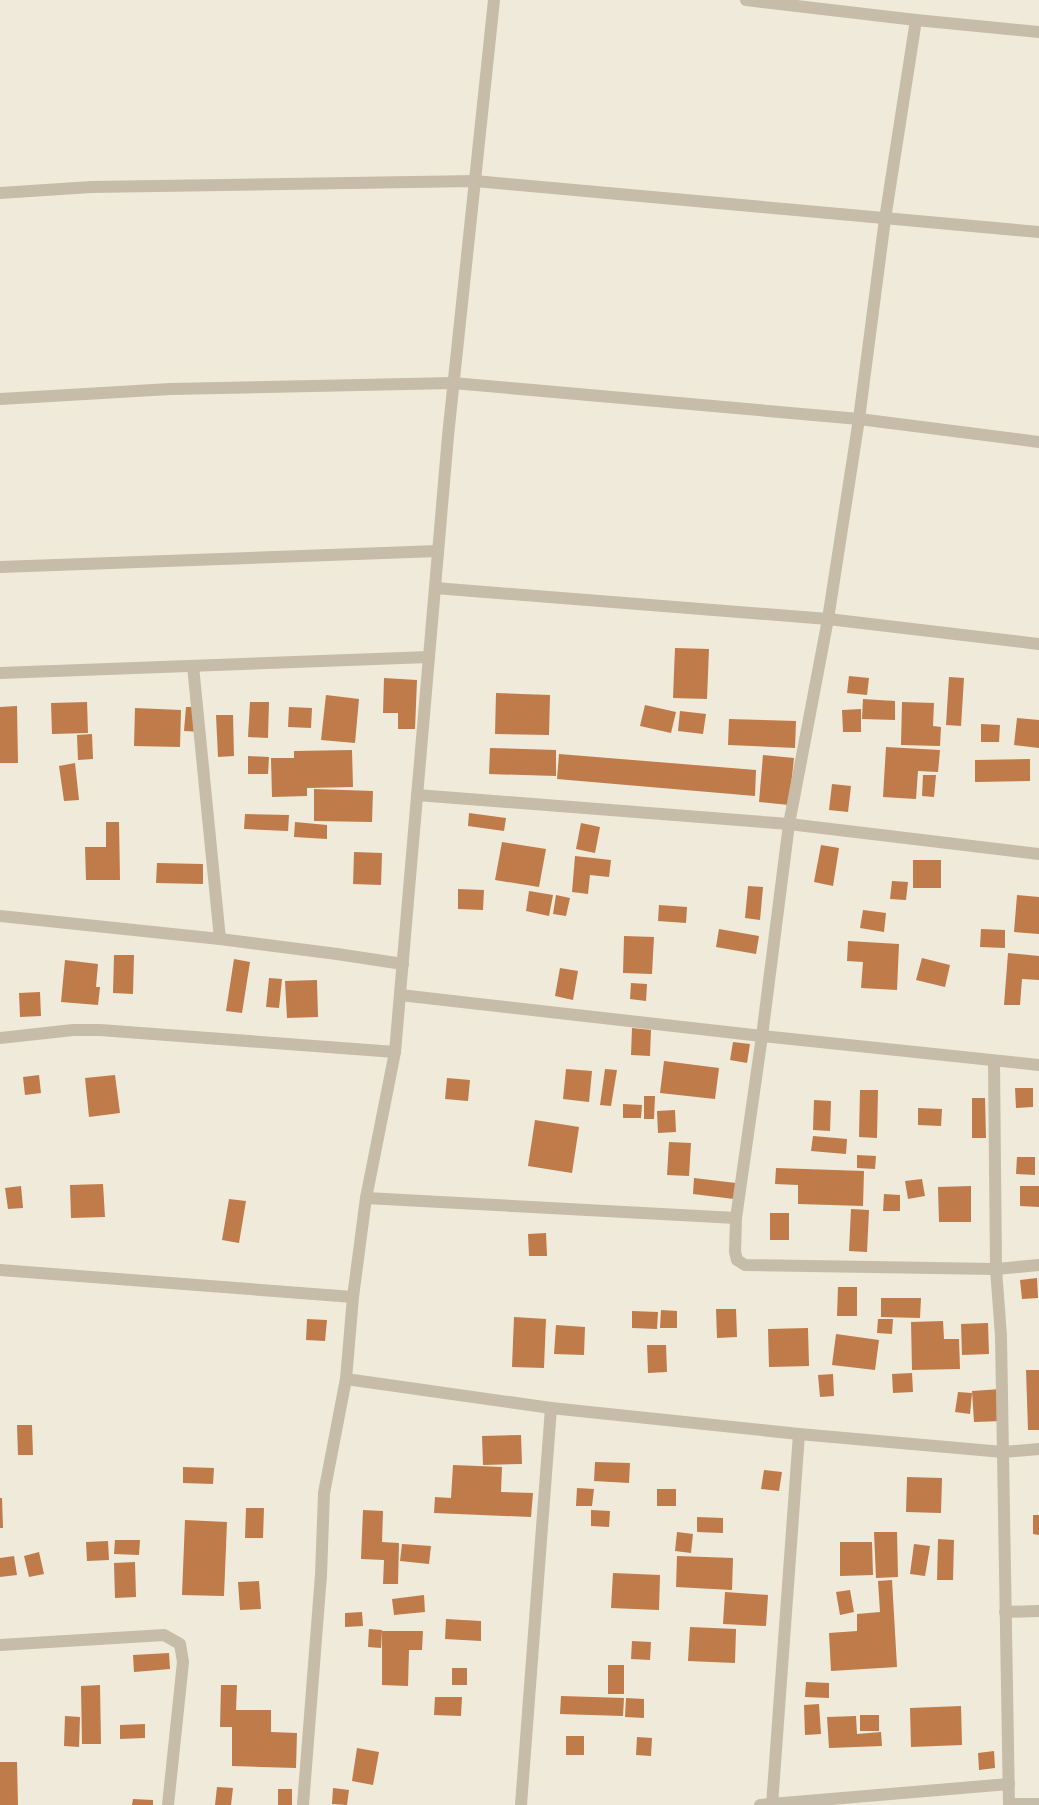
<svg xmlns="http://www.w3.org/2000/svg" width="1039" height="1805" font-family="Overpass,sans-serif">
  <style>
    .building { fill: #bf7b49 }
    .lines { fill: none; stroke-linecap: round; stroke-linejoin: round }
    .minor { stroke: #c7bca7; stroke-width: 12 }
  </style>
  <rect width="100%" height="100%" fill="#f0eada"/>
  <!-- building -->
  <g class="building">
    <path d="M675,648L709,649L707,699L673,698Z"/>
    <path d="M849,676L869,678L867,695L847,693Z"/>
    <path d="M949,677L964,678L961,726L946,725Z"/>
    <path d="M384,678L417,680L415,729H398V713H383Z"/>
    <path d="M496,693L550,695L549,735L495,734Z"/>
    <path d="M326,695L359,699L355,743L321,740Z"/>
    <path d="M863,699L895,701V720L862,719Z"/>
    <path d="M87,702L88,733L52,734L51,703Z"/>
    <path d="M250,702H269L268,738L248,737Z"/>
    <path d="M902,702L934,703L933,726L941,727L940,746L901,745Z"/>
    <path d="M645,705L676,712L671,733L640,726Z"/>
    <path d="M17,706L18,763H0V707Z"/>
    <path d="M186,707H203L202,732L184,731Z"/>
    <path d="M289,707L312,708L311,728L288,727Z"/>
    <path d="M135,708L181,710L180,747L134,746Z"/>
    <path d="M861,709V732H843L842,710Z"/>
    <path d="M680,711L706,714L703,734L678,731Z"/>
    <path d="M216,715H233L234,756L218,757Z"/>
    <path d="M1017,718L1039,720V748L1014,745Z"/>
    <path d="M729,719L796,721L795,748L728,745Z"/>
    <path d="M981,724L1000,725L999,742H981Z"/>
    <path d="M92,734L93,759L78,760L77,735Z"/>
    <path d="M886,747L940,750L938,772L918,771L916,799L883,797Z"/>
    <path d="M490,748L556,750V776L489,774Z"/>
    <path d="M352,750L353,787L307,788V796L272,797L271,758H294V751Z"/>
    <path d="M559,754L756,770L755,796L557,779Z"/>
    <path d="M763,755L794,758L789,805L759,802Z"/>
    <path d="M248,756L269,757L268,774H248Z"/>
    <path d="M1030,759V781L975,782V760Z"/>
    <path d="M75,763L79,800L64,801L59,766Z"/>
    <path d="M923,775H936L934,797L922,796Z"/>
    <path d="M832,784L851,786L848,812L829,810Z"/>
    <path d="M314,789L373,791L372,822L314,821Z"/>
    <path d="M469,813L506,818L504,831L468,826Z"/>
    <path d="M245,814L289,815L288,831L244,829Z"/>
    <path d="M106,822H119L120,880H86L85,847H106Z"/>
    <path d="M295,822L327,825V839L294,837Z"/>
    <path d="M581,823L600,827L595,853L576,849Z"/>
    <path d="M502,842L546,849L539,887L495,880Z"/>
    <path d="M821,845L839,848L833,886L814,882Z"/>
    <path d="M354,852L382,853L381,885L353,884Z"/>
    <path d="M575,856L611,860L609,877L590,875L588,894L572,892Z"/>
    <rect x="913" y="860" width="28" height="28"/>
    <path d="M157,863L203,864V884L156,883Z"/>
    <path d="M892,881L908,882L906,900L890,899Z"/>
    <path d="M748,886L763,887L760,920L745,918Z"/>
    <path d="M458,889L484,890L483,910L458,909Z"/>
    <path d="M529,891L553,895L549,916L526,911Z"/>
    <path d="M556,895L570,898L566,916L553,914Z"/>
    <path d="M1017,895L1039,897V934L1014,932Z"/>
    <path d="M659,905L687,907L686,923L658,921Z"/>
    <path d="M863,910L886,913L884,932L860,928Z"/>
    <path d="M719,929L759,936L756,954L716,947Z"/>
    <path d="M981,929L1005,930V948L980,947Z"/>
    <path d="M624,936L654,937L652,974L623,973Z"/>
    <path d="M848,941L899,944L897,990L861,988L863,962L847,961Z"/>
    <path d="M1008,953L1039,956V980L1022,979L1020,1005H1004Z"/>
    <path d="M114,955H134L133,994L113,993Z"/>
    <path d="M922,958L950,965L945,987L916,980Z"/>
    <path d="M234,959L250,962L242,1013L226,1011Z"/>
    <path d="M65,960L98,964L96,987H100L98,1005L61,1002Z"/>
    <path d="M560,968L578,971L573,1000L555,996Z"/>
    <path d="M269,978L282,979L279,1008L266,1007Z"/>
    <path d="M317,980L318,1017L287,1018L285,981Z"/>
    <path d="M631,983L647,984L646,1001L630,999Z"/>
    <path d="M40,992L41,1016L20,1017L19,993Z"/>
    <path d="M632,1028L651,1030L650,1056L631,1055Z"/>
    <path d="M733,1042L750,1044L747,1063L730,1060Z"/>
    <path d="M664,1061L719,1068L715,1099L660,1093Z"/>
    <path d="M566,1069L592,1071L589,1102L563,1099Z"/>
    <path d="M605,1069L617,1070L611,1106L600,1105Z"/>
    <path d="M39,1075L41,1093L25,1095L23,1077Z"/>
    <path d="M115,1075L120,1113L89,1117L85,1078Z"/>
    <path d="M447,1078L470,1080L468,1101L445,1099Z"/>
    <path d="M1015,1088H1033V1107L1016,1108Z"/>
    <path d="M860,1090H878L877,1138L859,1137Z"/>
    <path d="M644,1096H655L654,1119H644Z"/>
    <path d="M972,1098H985L986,1138H972Z"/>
    <path d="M814,1100L831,1101L830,1131L813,1130Z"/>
    <path d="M623,1104L642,1105L641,1118H623Z"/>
    <path d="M918,1108L942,1109L941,1126L918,1125Z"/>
    <path d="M675,1110L676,1132L658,1133L657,1111Z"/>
    <path d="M535,1120L579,1127L572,1173L528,1166Z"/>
    <path d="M813,1136L847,1139L846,1154L811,1151Z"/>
    <path d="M669,1142L691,1143L689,1176L667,1175Z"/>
    <path d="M857,1155L876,1156L875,1169L857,1168Z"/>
    <path d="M1017,1157H1035V1175L1016,1174Z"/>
    <path d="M776,1168L864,1171L863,1206L798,1204V1185L775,1184Z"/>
    <path d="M694,1178L736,1183L734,1199L693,1194Z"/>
    <path d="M922,1179L925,1196L908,1199L905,1181Z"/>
    <path d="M103,1184L105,1217L71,1218L70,1185Z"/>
    <path d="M21,1186L23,1208L8,1209L5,1188Z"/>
    <path d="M971,1186V1222H939L938,1187Z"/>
    <path d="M1020,1186H1039V1207L1020,1206Z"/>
    <path d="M884,1194L900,1195V1211H883Z"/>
    <path d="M229,1199L246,1201L239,1243L222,1240Z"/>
    <path d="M851,1209L869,1210L867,1252L849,1251Z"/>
    <rect x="770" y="1213" width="19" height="27"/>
    <path d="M546,1233L547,1256H529L528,1234Z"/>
    <path d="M1037,1278L1038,1298L1022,1299L1020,1280Z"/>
    <path d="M838,1287H857V1316H837Z"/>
    <path d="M881,1298H921L920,1318L881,1317Z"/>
    <path d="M716,1309H736L737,1337L717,1338Z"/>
    <path d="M661,1310L677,1311V1328H660Z"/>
    <path d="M632,1311L658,1312L657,1329L632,1328Z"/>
    <path d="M514,1317L546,1319L544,1368L512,1367Z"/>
    <path d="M307,1319L327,1320L325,1341L306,1340Z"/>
    <path d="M878,1319H893L892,1334L877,1333Z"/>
    <path d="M943,1321L944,1339H959L960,1369L912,1370L911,1322Z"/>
    <path d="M988,1323L989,1354L962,1355L961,1324Z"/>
    <path d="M556,1325L585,1327L584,1355L554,1354Z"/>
    <path d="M808,1328L809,1366L769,1367L768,1329Z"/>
    <path d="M836,1334L879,1340L875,1370L832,1365Z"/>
    <path d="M647,1345H666L667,1372L648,1373Z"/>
    <path d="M1026,1370H1039V1430H1028Z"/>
    <path d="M912,1373L913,1392L893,1393L892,1374Z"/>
    <path d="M833,1374L834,1396L820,1397L818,1375Z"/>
    <path d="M1001,1389L1003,1421L974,1422L972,1391Z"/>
    <path d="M958,1392L972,1393L970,1414L955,1412Z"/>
    <path d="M17,1425H32L33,1455H18Z"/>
    <path d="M521,1435L522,1464L483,1465L482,1436Z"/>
    <path d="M595,1462L630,1463L629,1483L594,1481Z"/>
    <path d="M453,1465L502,1467L501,1492L533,1493L531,1517L434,1513L435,1497L451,1498Z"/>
    <path d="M183,1467L214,1468L213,1484L183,1483Z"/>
    <path d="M764,1470L782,1472L779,1491L761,1489Z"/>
    <path d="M907,1477L942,1478L941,1513L906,1512Z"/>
    <path d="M577,1488L594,1489L592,1506H576Z"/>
    <rect x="657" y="1489" width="19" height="17"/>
    <path d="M0,1498H2L3,1528H0Z"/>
    <path d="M246,1508H264L263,1538H245Z"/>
    <path d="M363,1510L383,1511L382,1542L399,1543L398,1584H383L384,1560L361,1559Z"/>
    <path d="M591,1510L610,1511L609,1527L591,1526Z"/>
    <path d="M1033,1515H1039V1535L1033,1534Z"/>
    <path d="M697,1517L723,1518V1533L697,1532Z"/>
    <path d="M185,1520L227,1522L224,1596L182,1595Z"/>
    <path d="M677,1532L693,1534L691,1553L675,1551Z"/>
    <path d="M874,1532H897L898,1577L876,1578Z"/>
    <path d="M938,1539L954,1540L953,1580H937Z"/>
    <path d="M115,1540H140L139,1555L114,1554Z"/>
    <path d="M108,1541L109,1560L87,1561L86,1542Z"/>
    <path d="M840,1542H872L873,1575L840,1576Z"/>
    <path d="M402,1544L431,1546L429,1564L400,1561Z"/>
    <path d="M914,1544L930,1546L925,1576L910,1574Z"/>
    <path d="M39,1552L44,1574L29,1577L24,1556Z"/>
    <path d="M14,1556L17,1575L0,1577V1558Z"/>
    <path d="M677,1556L733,1558L732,1590L676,1587Z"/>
    <path d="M135,1562L136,1597L115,1598L114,1563Z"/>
    <path d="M613,1573L660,1575L659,1610L611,1608Z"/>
    <path d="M892,1580L897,1667L831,1671L829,1633L857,1631V1614L880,1612L878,1581Z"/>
    <path d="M259,1581L261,1609L240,1610L238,1582Z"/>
    <path d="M850,1590L854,1612L840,1615L836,1592Z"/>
    <path d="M725,1592L768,1595L766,1626L723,1624Z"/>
    <path d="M424,1595L425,1612L394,1615L392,1599Z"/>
    <path d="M362,1612L363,1626L345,1627V1613Z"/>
    <path d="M446,1619L481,1621V1641L445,1639Z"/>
    <path d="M690,1627L736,1629L735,1663L688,1661Z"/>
    <path d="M369,1629L382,1630L381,1648L368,1647Z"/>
    <path d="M382,1631H423L422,1650H409L408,1686L382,1685Z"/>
    <path d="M632,1641L651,1642L650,1660L631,1659Z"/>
    <path d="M169,1653L170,1669L134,1672L133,1655Z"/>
    <rect x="608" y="1665" width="16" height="29"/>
    <rect x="452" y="1668" width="15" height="17"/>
    <path d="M806,1682L829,1683V1698L805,1697Z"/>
    <path d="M100,1685L101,1744H82L81,1686Z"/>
    <path d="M221,1685H237L236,1710H271V1732L297,1733L296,1768L232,1766V1727H220Z"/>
    <path d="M561,1696L624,1698L623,1716L560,1714Z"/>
    <path d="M435,1697H462L461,1716L434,1715Z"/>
    <path d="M626,1698L644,1699V1718L625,1717Z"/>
    <path d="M819,1704L821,1734L805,1735L804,1705Z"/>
    <path d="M961,1706L962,1745L911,1747L910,1708Z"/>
    <rect x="860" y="1715" width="19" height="16"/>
    <path d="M65,1716L80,1717L79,1747L64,1746Z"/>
    <path d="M856,1716L857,1734L881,1732L882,1746L829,1748L827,1717Z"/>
    <path d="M145,1724V1738L120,1739V1725Z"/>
    <rect x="566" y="1736" width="18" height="19"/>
    <path d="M637,1737L652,1738L651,1756L636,1755Z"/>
    <path d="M357,1748L379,1752L373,1785L352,1781Z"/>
    <path d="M994,1751L995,1768L979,1770L978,1753Z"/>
    <path d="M0,1762H17L18,1805H0Z"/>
    <path d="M217,1787L233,1788L231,1805H215Z"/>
    <path d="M333,1788L349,1790L347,1805L332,1804Z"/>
    <rect x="278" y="1789" width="14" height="16"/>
    <path d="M133,1799L153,1800V1805H132Z"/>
  </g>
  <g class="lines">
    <!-- minor -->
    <g class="minor">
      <path d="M746,0L916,20L1039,32"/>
      <path d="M916,20L885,219L859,419L828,619L789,824L762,1036L736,1218L735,1252L737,1260L745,1265L996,1269L1039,1265"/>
      <path d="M0,193L91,187L475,181L1039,232"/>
      <path d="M0,399L170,389L453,383L859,419L1039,442"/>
      <path d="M0,567L438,551"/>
      <path d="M435,588L828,619L1039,644"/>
      <path d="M193,666L220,939"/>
      <path d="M0,673L429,657"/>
      <path d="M417,795L789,824L1039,854"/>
      <path d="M0,916L220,939L337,954L403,964"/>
      <path d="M400,995L762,1036L1039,1065"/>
      <path d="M0,1038L73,1030H100L395,1052"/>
      <path d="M994,1061L996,1269L1001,1336L1009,1805"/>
      <path d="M366,1198L736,1218"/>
      <path d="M0,1270L353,1297"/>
      <path d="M346,1379L551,1408L799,1434L1003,1452L1039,1449"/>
      <path d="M1005,1612L1039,1611"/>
      <path d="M0,1645L164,1635L180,1644L183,1662L168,1805"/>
      <path d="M1009,1804H1039"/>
      <path d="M303,1805L321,1575L324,1493L346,1379L353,1297L366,1198L395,1052L448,436L494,0"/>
      <path d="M521,1805L551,1408"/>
      <path d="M760,1805L1009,1784"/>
      <path d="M772,1805L799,1434"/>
    </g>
  </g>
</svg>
